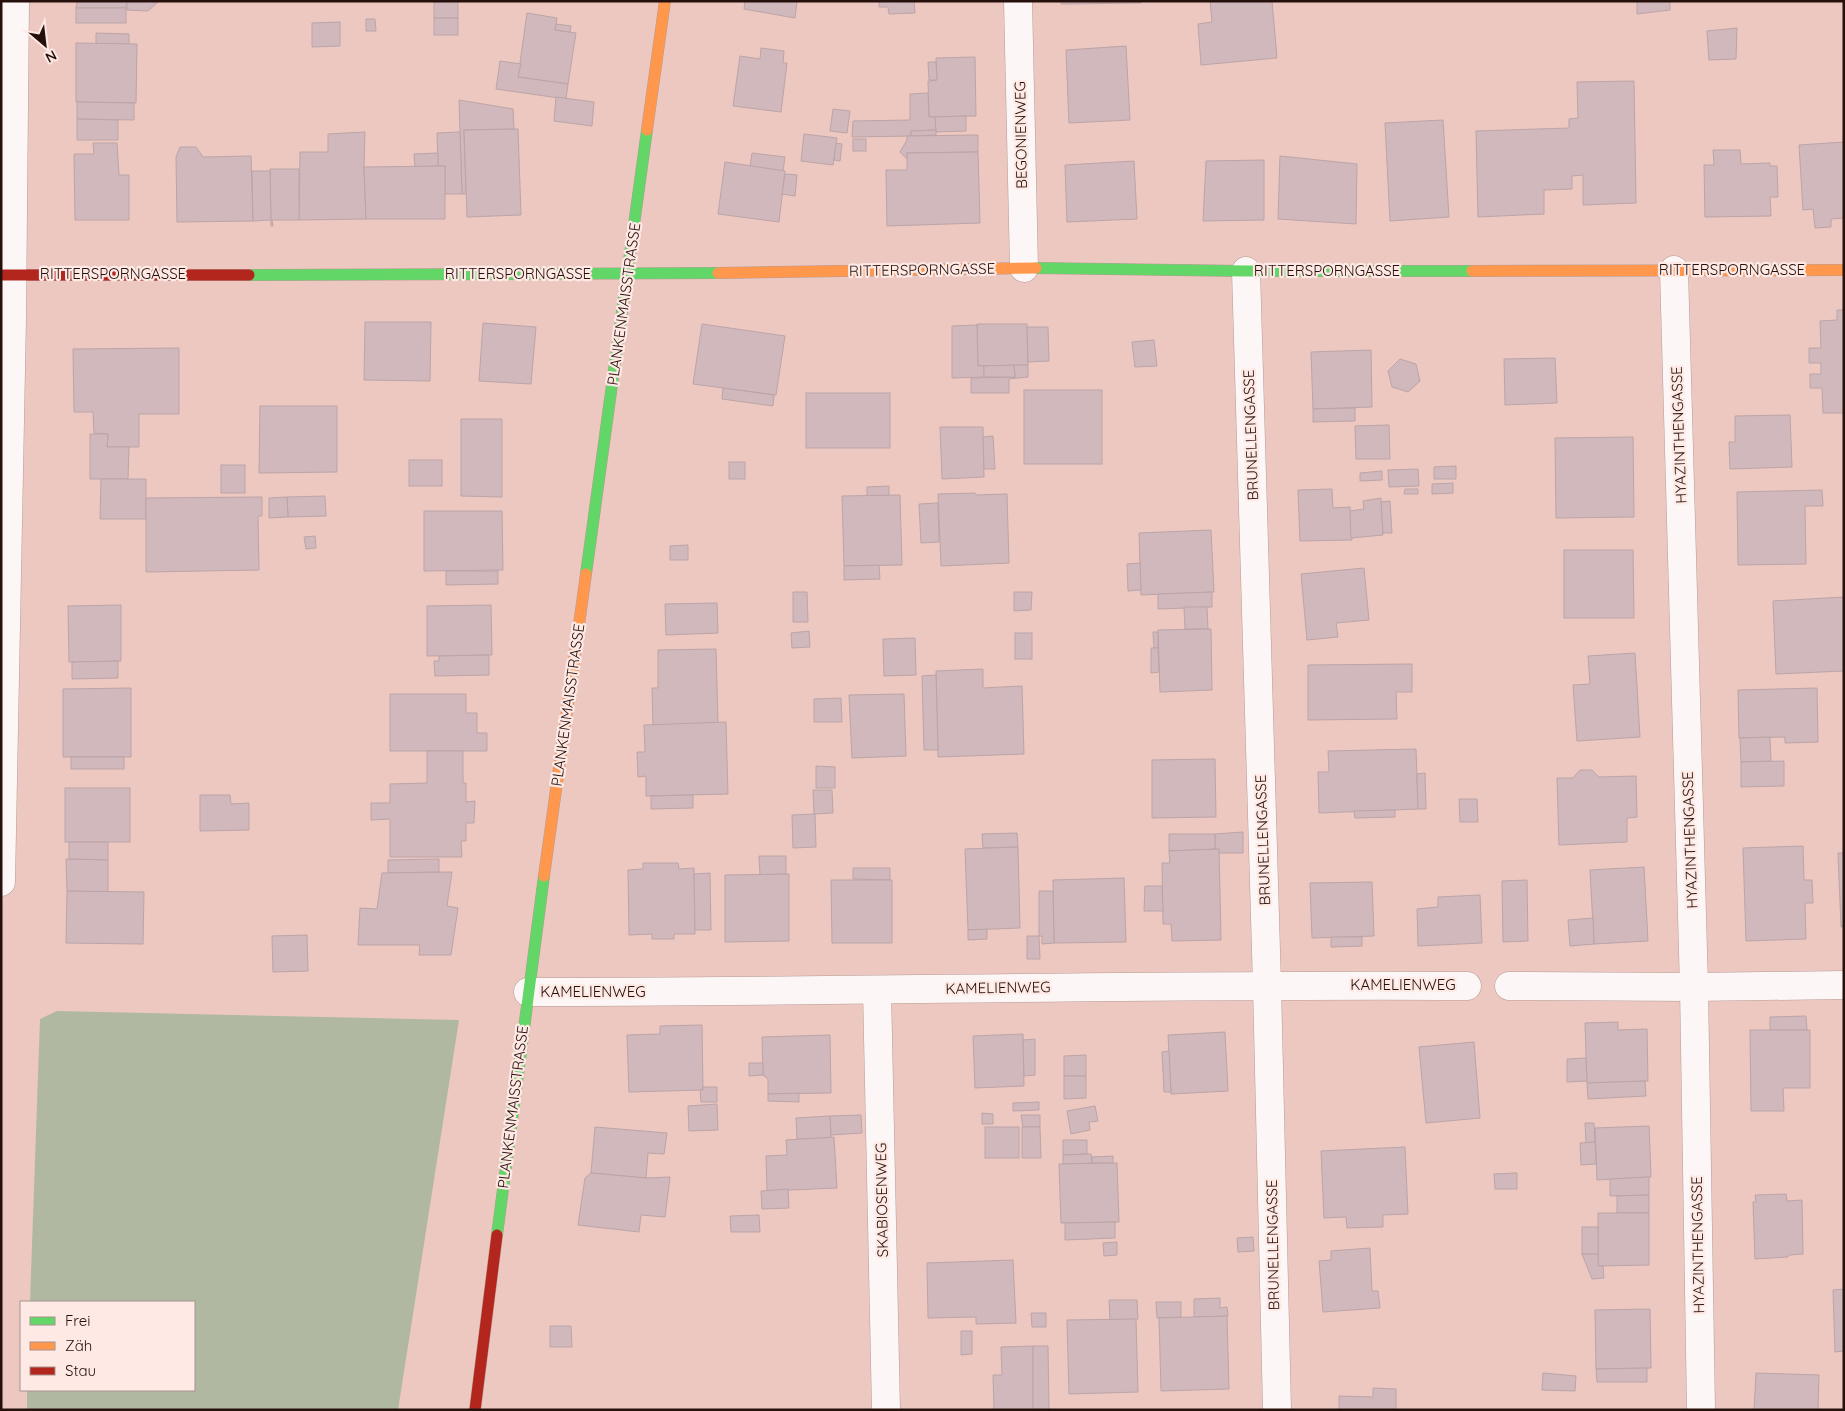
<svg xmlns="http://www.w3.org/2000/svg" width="1845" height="1411" font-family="Quicksand,sans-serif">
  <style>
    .green { fill: #b1b8a2 }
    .building { fill: #d1b8bc; stroke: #bca4a7 }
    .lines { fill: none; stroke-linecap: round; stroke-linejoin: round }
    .street-casing { stroke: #b79b96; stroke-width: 29 }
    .fast-casing { stroke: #b79b96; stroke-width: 12 }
    .slow-casing { stroke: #b79b96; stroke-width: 12 }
    .jam-casing { stroke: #b79b96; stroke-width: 12 }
    .street { stroke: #fcf7f6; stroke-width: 28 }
    .fast { stroke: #63d668; stroke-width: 11 }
    .slow { stroke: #ff974d; stroke-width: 11 }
    .jam { stroke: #b3261e; stroke-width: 11 }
    .labels { text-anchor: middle; stroke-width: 4.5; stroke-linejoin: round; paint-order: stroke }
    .street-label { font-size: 15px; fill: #26100c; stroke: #fee9e5 }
  </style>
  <rect width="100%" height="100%" fill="#ecc8c0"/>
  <!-- green -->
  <path class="green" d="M57,1011L459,1020L398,1410H27V1390H194V1302H30L40,1019Z"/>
  <!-- building -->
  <g class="building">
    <path d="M77,1H127L126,8H76Z"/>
    <path d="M127,1H159L148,11L127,10Z"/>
    <path d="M458,1V18H434V2Z"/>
    <path d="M745,1H797L795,18L744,9Z"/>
    <path d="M879,1H914L915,13L889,14L888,7H879Z"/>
    <path d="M1061,1H1141V3L1061,4Z"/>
    <path d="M1210,1H1272L1277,58L1201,65L1198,24L1212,22Z"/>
    <path d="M1637,1H1670V10L1637,14Z"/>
    <rect x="76" y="8" width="50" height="15"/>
    <path d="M527,13L557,18L555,30L576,33L568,84L518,77Z"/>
    <rect x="434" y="18" width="24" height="17"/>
    <path d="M366,19H375L376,31H366Z"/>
    <path d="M340,22V46L312,47V23Z"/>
    <path d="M556,24L571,26L570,32L555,30Z"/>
    <path d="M1737,28L1736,59L1709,60L1707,31Z"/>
    <path d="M96,33L129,34V44H96Z"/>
    <path d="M76,43L137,44L136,103L76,102Z"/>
    <path d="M1126,46L1130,120L1069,123L1066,50Z"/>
    <path d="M761,48L784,51L783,63H787L781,112L733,106L740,56L760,59Z"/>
    <path d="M975,57L976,116L929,117L928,81L937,80L936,58Z"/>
    <path d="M500,61L521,64L518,77L568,84L566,99L496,89Z"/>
    <path d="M928,62H936L937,80H929Z"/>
    <path d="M1634,81L1636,203L1583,205V175L1572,176V189L1544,190V214L1478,217L1476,131L1569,128V119L1578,118L1577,82Z"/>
    <path d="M928,93L929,117H935L936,130L911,131V136L852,137L853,121L910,120V94Z"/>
    <path d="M556,97L594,102L592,126L554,121Z"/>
    <path d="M459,100L513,109L514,129L464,130L466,194H462Z"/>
    <path d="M77,102L134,103V120L77,119Z"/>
    <path d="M833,109L850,111L847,133L830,131Z"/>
    <path d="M966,116V131L936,132L935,117Z"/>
    <path d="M77,119L118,120V140H77Z"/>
    <path d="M1443,120L1449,217L1390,221L1385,123Z"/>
    <path d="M518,129L521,215L467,217L464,130Z"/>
    <path d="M936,130V135L911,136V131Z"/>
    <path d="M365,132L364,167L366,219L299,220L300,152H328V134Z"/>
    <path d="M460,132L462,194H445V166H438L437,133Z"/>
    <path d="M804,134L837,138L833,165L801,161Z"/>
    <path d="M978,135V152L907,153V159L900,152L907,140V136Z"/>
    <rect x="853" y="139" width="13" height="12"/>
    <path d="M1844,142V218L1831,219V227L1815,228L1813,209L1803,210L1799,145Z"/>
    <path d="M93,143H117L119,175H129V220H75L74,154H94Z"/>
    <path d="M836,143L842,144L840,161L834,160Z"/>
    <path d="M180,147H196L203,157L251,156L253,221L177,222L176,157Z"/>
    <path d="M1713,150H1740L1741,164L1770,163V166H1777L1778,197H1770L1771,216L1705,217L1704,165H1714Z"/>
    <path d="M978,152L980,223L887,226L886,170H907V153Z"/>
    <path d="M438,153V166L415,167L414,154Z"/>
    <path d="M752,153L785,157L783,171L750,166Z"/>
    <path d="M1280,156L1357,164L1356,224L1278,219Z"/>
    <path d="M1264,160V220L1203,221L1206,161Z"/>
    <path d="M1134,161L1137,219L1067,222L1065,165Z"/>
    <path d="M725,162L785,171L779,222L718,214Z"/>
    <path d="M445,166V219H366L364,167Z"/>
    <path d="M270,169H299V220H272L273,226H271Z"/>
    <path d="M252,171H270L271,220L253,221Z"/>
    <path d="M785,174L797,175L795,196L782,194Z"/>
    <path d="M1837,310H1844V413H1823L1822,388H1810V374H1821V363H1809V348H1821L1820,321L1837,320Z"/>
    <path d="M365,322H431L430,381L364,380Z"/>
    <path d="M483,323L536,327L531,384L479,381Z"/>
    <path d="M702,324L785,336L776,395L693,384Z"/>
    <path d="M977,324H1027L1028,365L978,366Z"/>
    <path d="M977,325L978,366H984V377L952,378V326Z"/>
    <path d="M1027,327H1048L1049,361L1028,362Z"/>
    <path d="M1154,340L1157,366L1135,367L1132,342Z"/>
    <path d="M179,348V414H139V447H107L108,434L94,433L93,412H74L73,349Z"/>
    <path d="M1371,350L1372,407L1313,409L1311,352Z"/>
    <path d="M1555,358L1557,403L1505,405L1504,359Z"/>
    <path d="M1400,359L1416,364L1420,381L1408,392L1392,387L1388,371Z"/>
    <path d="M1014,365H1028V377L1009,379V393H971V378L1015,377Z"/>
    <path d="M1014,365L1015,377H984V366Z"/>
    <path d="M723,388L774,395L773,406L722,399Z"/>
    <rect x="1024" y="390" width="78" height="74"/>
    <rect x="806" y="393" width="84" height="55"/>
    <path d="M260,406H337V472L259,473Z"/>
    <path d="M1355,408V421L1313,422V409Z"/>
    <path d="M1790,415L1792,467L1730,469L1729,442H1735V416Z"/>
    <path d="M461,419H502V497L461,496Z"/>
    <path d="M1389,425L1390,459H1356L1355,426Z"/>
    <path d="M940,427H983L984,477L942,479Z"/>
    <path d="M90,434H108L107,447H129L128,479H90Z"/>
    <path d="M993,436L995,469H984L983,437Z"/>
    <path d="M1633,437L1634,517L1556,518L1555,438Z"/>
    <rect x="409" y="460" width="33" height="26"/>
    <rect x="729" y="462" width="16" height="17"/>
    <rect x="221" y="465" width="24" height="28"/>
    <path d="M1456,466V479H1434V467Z"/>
    <path d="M1418,469L1419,486L1389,487L1388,470Z"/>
    <path d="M1382,471V480L1360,481V473Z"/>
    <path d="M101,479H146V519H100Z"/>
    <path d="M1453,483V493L1432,494V484Z"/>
    <path d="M889,486V496H867V487Z"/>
    <path d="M1332,489L1333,508L1350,507L1352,540L1300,541L1298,490Z"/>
    <path d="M1405,489H1418V494H1404Z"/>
    <path d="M1822,490L1823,506H1805L1806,564L1738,565L1737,492Z"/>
    <path d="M975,493L976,495L1007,494L1009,563L941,566L938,494Z"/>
    <path d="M900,495L902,565L844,566L842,496Z"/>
    <path d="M325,496L326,516L288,517L287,497Z"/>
    <path d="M262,497V516H258L259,570L146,572V498Z"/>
    <path d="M287,497L288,517L269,518V498Z"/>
    <path d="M1381,498L1383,535L1351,538L1350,511L1364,509L1363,501Z"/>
    <path d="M1390,501L1392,533H1383L1381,502Z"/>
    <path d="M938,503L939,542L921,543L919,504Z"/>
    <path d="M424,511H502L503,570L424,571Z"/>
    <path d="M1211,530L1214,592L1141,595L1139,533Z"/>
    <path d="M315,536L316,548L306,549L304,537Z"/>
    <path d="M688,545V560H670V546Z"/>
    <path d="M1564,550H1633L1634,618H1564Z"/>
    <path d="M1140,563L1141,590L1128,591L1127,564Z"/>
    <path d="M879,565L880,579L844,580V566Z"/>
    <path d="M1364,568L1369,620L1336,623L1338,637L1307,640L1301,574Z"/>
    <path d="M446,571H498V584L446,585Z"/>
    <path d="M793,592H807L808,622H793Z"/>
    <path d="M1014,592H1032L1031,610L1014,611Z"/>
    <path d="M1212,592V607L1158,609V594Z"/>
    <path d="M1844,597V671L1776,674L1773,601Z"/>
    <path d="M717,603L718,633L666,635L665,604Z"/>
    <path d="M121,605V661L69,662L68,606Z"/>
    <path d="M491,605L492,655L427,656V606Z"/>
    <path d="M1184,607H1207L1208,629H1185Z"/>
    <path d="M1211,629L1212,690L1160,692L1158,630Z"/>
    <path d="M809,631L810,647L792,648L791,633Z"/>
    <path d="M1153,632H1158V648H1154Z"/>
    <rect x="1015" y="633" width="17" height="26"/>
    <path d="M915,638L916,675L884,676L883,639Z"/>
    <path d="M1151,648H1158L1159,672L1151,673Z"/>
    <path d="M716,649L718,723L653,725L652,688H658V650Z"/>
    <path d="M1635,653L1640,737L1577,741L1573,685L1590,684L1588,656Z"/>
    <path d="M489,655V675L435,676L434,661H439V656Z"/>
    <path d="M118,661V678L72,679V662Z"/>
    <path d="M1412,664V692H1396L1397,719L1308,720V665Z"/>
    <path d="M983,669V688L1022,686L1024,754L938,757L936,671Z"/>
    <path d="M936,675L938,750H924L922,676Z"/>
    <path d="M131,688V757H63V689Z"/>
    <path d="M1817,688L1818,742L1785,743V737L1739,738L1738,690Z"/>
    <path d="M390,694H466V713H477V733H487V751H390Z"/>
    <path d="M904,694L906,756L852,758L849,695Z"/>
    <path d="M841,698L842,722H814V699Z"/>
    <path d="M726,722L728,794L646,796V776L638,777L637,752H645L644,725Z"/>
    <path d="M1770,737L1771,761L1741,762L1740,738Z"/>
    <path d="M1416,749L1418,809L1319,813L1318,772H1329L1328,751Z"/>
    <path d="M427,751H463V783H466V802L475,801L474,823H466V841H461L462,857H390V819L371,820V803H390V784L427,783Z"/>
    <rect x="71" y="757" width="53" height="12"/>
    <path d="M1215,759L1216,817L1152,818V760Z"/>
    <path d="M1784,761V786L1741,787V762Z"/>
    <path d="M816,766L835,767V788H816Z"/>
    <path d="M1580,770H1592L1599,777L1636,776L1637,817L1627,818V842L1559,845L1557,778H1573Z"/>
    <path d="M1425,773L1426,809H1418L1417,774Z"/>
    <rect x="65" y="788" width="65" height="54"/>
    <path d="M813,790H832L833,813L814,814Z"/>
    <path d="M200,795H230L231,804L249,803V830L200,831Z"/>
    <path d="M693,795V808L651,809V796Z"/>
    <path d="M1459,799H1477L1478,822H1460Z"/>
    <path d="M1395,810V817L1355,818L1354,811Z"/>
    <path d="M815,814L816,847L793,848L792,815Z"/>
    <path d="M1243,832V853H1219V849H1215V834Z"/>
    <path d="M1017,833L1018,847L983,848L982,834Z"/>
    <path d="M1169,834H1215V849L1169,851Z"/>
    <path d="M69,842H108V860L69,859Z"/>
    <path d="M1803,846L1804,880H1812L1813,903H1805L1806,939L1746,941L1743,848Z"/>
    <path d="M1018,847L1020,928L968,930L965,849Z"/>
    <path d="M1219,849L1221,940L1172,941L1171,924H1163L1162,863H1170L1169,851Z"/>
    <path d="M1838,853H1844V927H1841Z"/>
    <path d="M759,856H786V874L760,875Z"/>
    <path d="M66,859L108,860V892L67,891Z"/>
    <path d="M439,859V872L388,873V860Z"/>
    <path d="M643,863H678L679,869L694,868L695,934H674V939H652V934L629,935L628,870L643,869Z"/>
    <path d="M1644,867L1648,941L1594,944L1590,870Z"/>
    <path d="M853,868H890V880L853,879Z"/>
    <path d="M452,872L447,906L458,908L451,955H419L420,945H358L360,908L377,909L382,873Z"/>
    <path d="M710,873L711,930H695L694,874Z"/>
    <path d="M789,874V941L725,942V875Z"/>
    <path d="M1124,878L1126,942L1054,943L1053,880Z"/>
    <path d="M831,880H892V943H832Z"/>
    <path d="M1527,880L1528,941L1503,942L1502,881Z"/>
    <path d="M1372,882L1374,936L1312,938L1310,883Z"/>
    <path d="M1145,886H1162L1163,911H1144Z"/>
    <path d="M67,891L144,892L143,944L66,943Z"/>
    <path d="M1039,891H1053L1054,943L1042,944V936H1039Z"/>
    <path d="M1480,895L1482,943L1418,946L1417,909L1438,907V897Z"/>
    <path d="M1593,918L1594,944L1570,946L1568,920Z"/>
    <path d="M987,929V939L968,940V930Z"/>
    <path d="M307,935L308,971L273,972L272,936Z"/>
    <path d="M1027,936H1039L1040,959H1027Z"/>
    <path d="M1331,937H1362V946L1331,947Z"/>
    <path d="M1806,1016L1807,1030H1770V1017Z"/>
    <path d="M1618,1022V1030L1647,1029L1648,1081L1587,1083L1585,1023Z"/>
    <path d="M702,1025L703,1090L629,1092L627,1035L660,1034V1026Z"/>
    <path d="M1750,1030H1810V1088H1783L1784,1111H1751Z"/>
    <path d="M1225,1032L1228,1091L1171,1094L1168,1035Z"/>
    <path d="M1023,1034L1024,1086L975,1088L973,1036Z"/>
    <path d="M830,1035L831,1093L768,1094V1079L763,1075L762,1037Z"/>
    <path d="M1035,1039V1075L1024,1076L1023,1040Z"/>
    <path d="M1474,1042L1480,1118L1426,1123L1419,1047Z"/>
    <path d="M1169,1051L1171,1092H1164L1162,1052Z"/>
    <path d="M1086,1055V1076H1064V1056Z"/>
    <path d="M1586,1058L1587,1081L1567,1082V1059Z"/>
    <path d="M749,1063H763V1075L749,1076Z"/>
    <path d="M1064,1076H1086V1098L1064,1099Z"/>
    <path d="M1645,1081L1646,1096L1588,1099L1587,1083Z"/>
    <path d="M703,1087H717V1102H701L700,1090H703Z"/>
    <path d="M799,1093V1102L768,1101V1094Z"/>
    <path d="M1039,1102V1110L1013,1111V1103Z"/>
    <path d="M717,1104L718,1130L689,1131L688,1106Z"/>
    <path d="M1095,1106L1098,1121L1089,1122L1090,1130L1071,1134L1067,1111Z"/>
    <path d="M982,1113L993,1114V1124H982Z"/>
    <path d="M861,1115L862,1133L831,1135L830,1116Z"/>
    <path d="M1021,1115H1040V1127H1023Z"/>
    <path d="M830,1116L831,1138L797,1139L796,1118Z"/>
    <path d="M1585,1123H1594L1595,1142L1586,1143Z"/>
    <path d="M1649,1126L1651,1177L1597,1180L1595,1128Z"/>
    <path d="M595,1127L667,1133L664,1154L648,1153L646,1178L591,1173Z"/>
    <rect x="985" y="1127" width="34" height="31"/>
    <path d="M1022,1127H1040L1041,1158H1022Z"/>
    <path d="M834,1137L837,1188L767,1191L766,1156L787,1155L786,1140Z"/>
    <path d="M1063,1140H1087V1154L1063,1155Z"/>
    <path d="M1595,1142L1596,1164L1581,1165L1580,1143Z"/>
    <path d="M1405,1147L1408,1214L1383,1215V1227L1347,1228L1346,1217L1324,1218L1321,1151Z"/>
    <path d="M1091,1154L1092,1163L1063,1164V1155Z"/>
    <path d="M1113,1156V1163H1092V1157Z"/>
    <path d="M1117,1163L1119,1222L1061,1223L1059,1164Z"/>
    <path d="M591,1173L646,1178L670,1177L665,1217L641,1215L639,1232L578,1225L585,1178Z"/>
    <path d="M1517,1173V1189H1495L1494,1174Z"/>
    <path d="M1649,1177V1195L1610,1196V1179Z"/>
    <path d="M788,1189L789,1208L762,1209L761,1191Z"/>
    <path d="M1786,1194L1787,1201L1802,1200L1803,1254L1789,1255L1788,1257L1755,1259L1753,1202H1756L1755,1195Z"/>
    <path d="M1649,1195V1213H1617V1196Z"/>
    <path d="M1598,1213H1649V1265L1598,1266Z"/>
    <path d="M759,1215L760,1232H731L730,1216Z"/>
    <path d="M1115,1222V1238L1065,1240V1223Z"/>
    <rect x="1582" y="1227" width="16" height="27"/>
    <path d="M1253,1237L1254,1251L1238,1252L1237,1238Z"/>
    <path d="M1117,1242V1255L1104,1256L1103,1243Z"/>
    <path d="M1370,1248L1372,1291H1378L1380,1308L1323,1312L1319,1261L1331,1260V1251Z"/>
    <path d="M1582,1254H1598V1266H1603L1604,1278L1592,1279Z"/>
    <path d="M1013,1260L1016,1323L976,1324V1317L928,1318L927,1263Z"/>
    <path d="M1844,1289V1351L1835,1352L1833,1290Z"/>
    <path d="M1220,1298V1308L1227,1307L1228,1316L1194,1317V1299Z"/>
    <path d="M1109,1300H1137L1138,1319L1110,1320Z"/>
    <path d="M1156,1302H1181V1317L1157,1318Z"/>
    <path d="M1650,1309L1651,1368L1596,1369L1595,1310Z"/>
    <path d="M1031,1313H1046V1327H1032Z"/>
    <path d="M1227,1316L1229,1389L1161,1391L1159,1318Z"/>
    <path d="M1136,1319L1138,1392L1069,1394L1067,1320Z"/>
    <path d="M550,1326H571L572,1347H550Z"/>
    <path d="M961,1331H972V1354L961,1355Z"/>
    <path d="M1033,1346V1410H994L993,1375H1002L1001,1347Z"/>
    <path d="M1033,1346H1048L1049,1410H1033Z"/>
    <path d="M1647,1368V1382H1597L1596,1369Z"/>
    <path d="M1543,1373L1576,1376L1575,1391L1542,1390Z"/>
    <path d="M1756,1373L1819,1375L1818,1410H1754Z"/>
    <path d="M1373,1388L1396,1389V1410H1339V1396L1373,1397Z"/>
  </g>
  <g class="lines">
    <!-- street casing -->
    <g class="street-casing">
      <g id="street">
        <path d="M1018,1L1024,268"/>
        <path d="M1674,270L1694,987L1701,1410"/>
        <path d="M1246,271L1267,985L1277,1410"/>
        <path d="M1,882L12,318L15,1"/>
        <path d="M1509,986L1694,987L1844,985"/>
        <path d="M877,990L886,1410"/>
        <path d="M528,992C841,992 1154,984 1467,986"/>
      </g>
    </g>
    <!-- fast casing -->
    <g class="fast-casing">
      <g id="fast">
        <path d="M1036,268L1246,271H1472"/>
        <path d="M249,275L718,273"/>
        <path d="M586,574L647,130"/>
        <path d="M497,1235L544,876"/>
      </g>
    </g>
    <!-- slow casing -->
    <g class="slow-casing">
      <g id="slow">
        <path d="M647,130L665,1"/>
        <path d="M1472,271L1844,270"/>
        <path d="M718,273L1036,268"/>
        <path d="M544,876L586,574"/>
      </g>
    </g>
    <!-- jam casing -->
    <g class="jam-casing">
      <g id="jam">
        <path d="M1,275H249"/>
        <path d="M475,1410L497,1235"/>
      </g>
    </g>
    <!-- street -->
    <use href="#street" class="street"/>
    <!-- fast -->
    <use href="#fast" class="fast"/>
    <!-- slow -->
    <use href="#slow" class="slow"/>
    <!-- jam -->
    <use href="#jam" class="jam"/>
  </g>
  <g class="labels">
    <!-- street labels -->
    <g class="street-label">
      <text transform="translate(1021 135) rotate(-91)" y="5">BEGONIENWEG</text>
      <text transform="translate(922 270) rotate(-1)" y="5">RITTERSPORNGASSE</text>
      <text x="1732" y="275">RITTERSPORNGASSE</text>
      <text x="1327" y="276">RITTERSPORNGASSE</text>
      <text x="113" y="279">RITTERSPORNGASSE</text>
      <text x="518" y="279">RITTERSPORNGASSE</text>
      <text transform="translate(624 304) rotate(-82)" y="5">PLANKENMAISSTRASSE</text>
      <text transform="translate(1251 435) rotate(-92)" y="5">BRUNELLENGASSE</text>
      <text transform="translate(1679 435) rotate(-92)" y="5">HYAZINTHENGASSE</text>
      <text transform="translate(568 705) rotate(-82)" y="5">PLANKENMAISSTRASSE</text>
      <text transform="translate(1263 840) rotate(-92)" y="5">BRUNELLENGASSE</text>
      <text transform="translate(1690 840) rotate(-92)" y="5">HYAZINTHENGASSE</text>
      <text x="1403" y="990">KAMELIENWEG</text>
      <text transform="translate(998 988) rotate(-1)" y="5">KAMELIENWEG</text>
      <text x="593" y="997">KAMELIENWEG</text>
      <text transform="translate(513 1107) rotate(-83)" y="5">PLANKENMAISSTRASSE</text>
      <text transform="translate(882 1200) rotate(-91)" y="5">SKABIOSENWEG</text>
      <text transform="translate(1273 1245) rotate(-91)" y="5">BRUNELLENGASSE</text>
      <text transform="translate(1698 1245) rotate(-91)" y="5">HYAZINTHENGASSE</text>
    </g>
  </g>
  <!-- border -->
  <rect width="1845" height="1411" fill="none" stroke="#26100c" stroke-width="5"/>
  <!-- legend -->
  <rect x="20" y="1301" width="175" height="90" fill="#fee9e5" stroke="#a8928e"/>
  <rect x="30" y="1317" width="25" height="8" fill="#63d668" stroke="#a8928e"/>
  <text x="65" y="1326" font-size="15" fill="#26100c">Frei</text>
  <rect x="30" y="1342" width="25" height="8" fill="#ff974d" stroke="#a8928e"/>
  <text x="65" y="1351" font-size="15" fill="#26100c">Zäh</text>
  <rect x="30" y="1367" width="25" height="8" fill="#b3261e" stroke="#a8928e"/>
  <text x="65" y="1376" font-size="15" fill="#26100c">Stau</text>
  <!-- north arrow -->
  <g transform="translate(45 45) rotate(152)" stroke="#fee9e5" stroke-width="4" paint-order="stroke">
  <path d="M0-4L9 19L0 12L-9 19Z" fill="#26100c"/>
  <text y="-8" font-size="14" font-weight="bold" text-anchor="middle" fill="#26100c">N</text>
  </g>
</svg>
